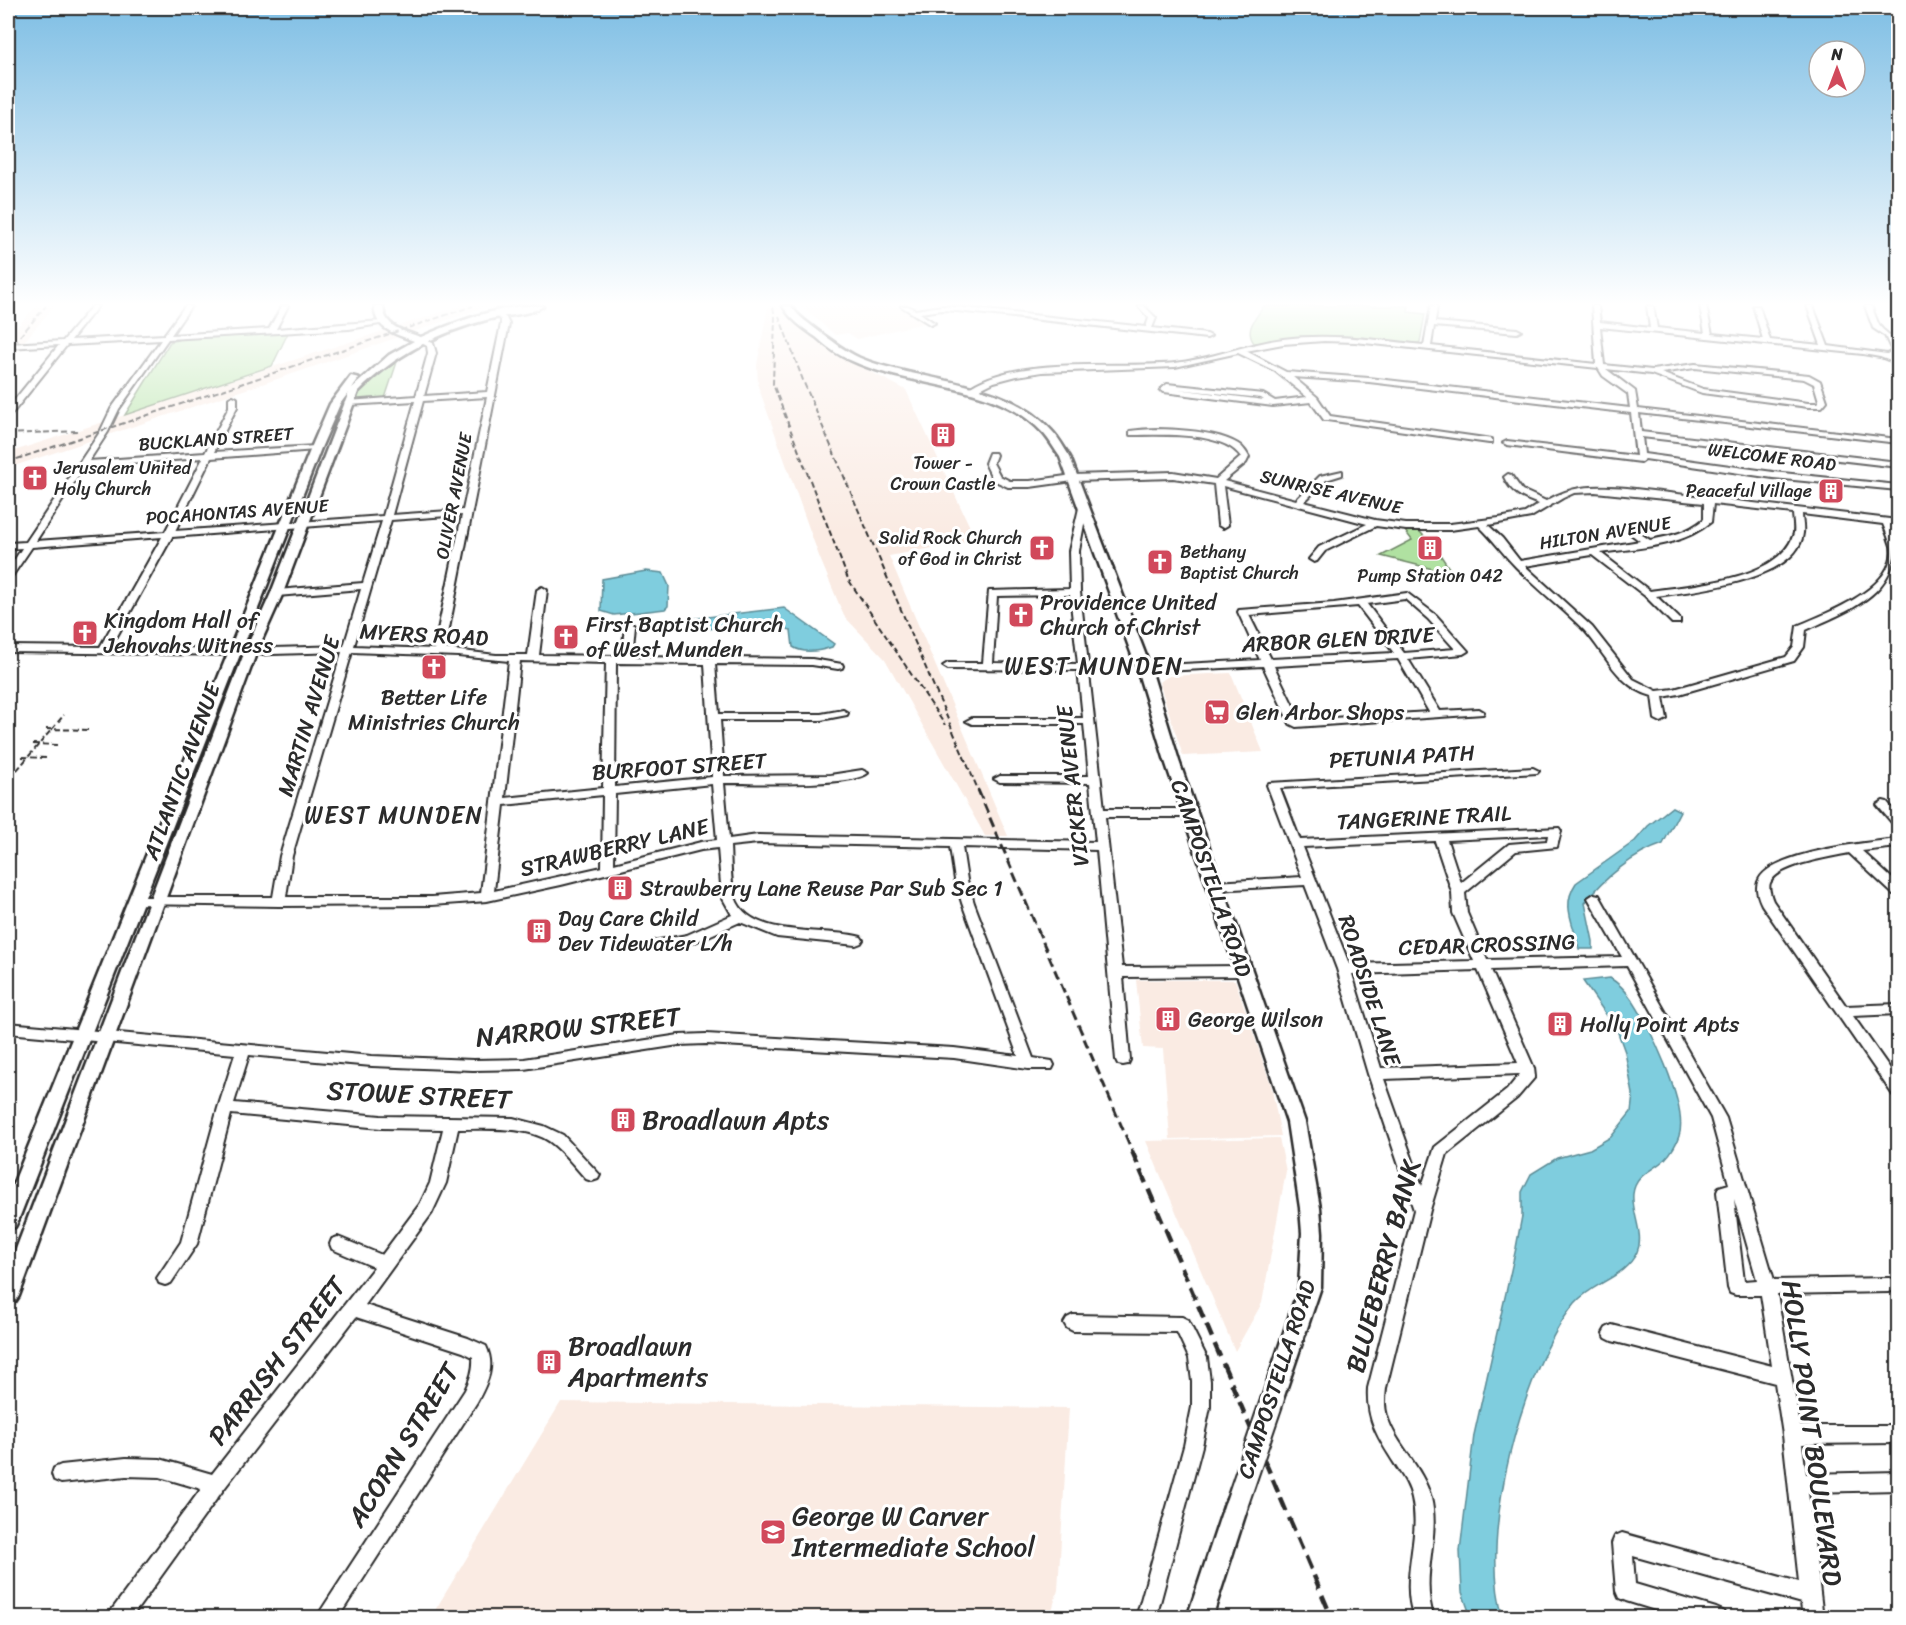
<svg xmlns="http://www.w3.org/2000/svg" width="1906" height="1625" font-family="Sriracha,sans-serif">
  <style>
    .built { fill: #faebe3 }
    .green { fill: #b0e1a1; stroke: #6e8666; stroke-width: 1.5 }
    .water { fill: #7fcdde; stroke: #5d8c96; stroke-width: 1.5 }
    .lines { fill: none; stroke-linecap: round; stroke-linejoin: round }
    .minor-casing { stroke: #2b2b2b; stroke-width: 4 }
    .major-casing { stroke: #2b2b2b; stroke-width: 5 }
    .minor { fill: #fff; fill-rule: evenodd }
    .major { fill: #fff; fill-rule: evenodd }
    .rail-far2 { stroke: #2b2b2b; stroke-width: 2; stroke-dasharray: 6 3; stroke-linecap: butt }
    .rail-far1 { stroke: #2b2b2b; stroke-width: 3; stroke-dasharray: 10 5; stroke-linecap: butt }
    .rail { stroke: #2b2b2b; stroke-width: 4.5; stroke-dasharray: 14 7; stroke-linecap: butt }
    .major-bridge-casing { stroke: #2b2b2b; stroke-width: 26; stroke-linecap: butt }
    .major-bridge { stroke: #fff; stroke-width: 22 }
    .labels { text-anchor: middle; stroke-width: 6; stroke-linejoin: round; paint-order: stroke }
    .far-street-label { font-size: 18px; fill: #2b2b2b; stroke: #fff }
    .far-poi-label { font-size: 18px; fill: #2b2b2b; stroke: #fff }
    .poi-label { font-size: 22px; fill: #2b2b2b; stroke: #fff; text-anchor: start }
    .street-label { font-size: 22px; fill: #2b2b2b; stroke: #fff }
    .neighbourhood-label { font-size: 24px; letter-spacing: 1.5px; fill: #2b2b2b; stroke: #fff }
    .near-street-label { font-size: 27px; fill: #2b2b2b; stroke: #fff }
    .near-poi-label { font-size: 27px; fill: #2b2b2b; stroke: #fff; text-anchor: start }
  </style>
  <rect width="100%" height="100%" fill="#fff"/>
  <filter id="ink" filterUnits="userSpaceOnUse"><feTurbulence type="fractalNoise" baseFrequency=".0167" numOctaves="2"/><feDisplacementMap in="SourceGraphic" scale="12" xChannelSelector="R" yChannelSelector="G"/><feConvolveMatrix kernelMatrix="1 2 1 2 8 2 1 2 1" color-interpolation-filters="sRGB"/></filter>
  <g filter="url(#ink)">
    <!-- built -->
    <g class="built">
      <path d="M36,306H54L8,361V337Z"/>
      <path d="M460,306H487L301,371L8,468V453Z"/>
      <path d="M768,306H778L805,331L846,359L906,390L976,540L889,556L1008,836H985L885,659L844,616L819,556L758,386L757,365Z"/>
      <path d="M802,306H900L924,323L857,339L848,333L835,335Z"/>
      <path d="M1231,673L1263,752L1183,756L1159,682L1169,676Z"/>
      <path d="M1136,980H1235L1271,1085L1281,1136L1170,1139L1163,1049L1143,1048Z"/>
      <path d="M1279,1138L1286,1171L1262,1303L1235,1351L1146,1141Z"/>
      <path d="M561,1402L1069,1408L1058,1590L1050,1617H431Z"/>
    </g>
    <!-- green -->
    <g class="green">
      <path d="M1264,306H1409L1408,312L1425,314L1420,342L1418,343L1340,337L1254,343C1244,329 1256,318 1264,306Z"/>
      <path d="M288,333L272,366L125,415L170,342L185,338Z"/>
      <path d="M397,362L385,398L355,400L362,388L389,363Z"/>
      <path d="M1405,531H1419L1435,547L1453,574L1381,556L1412,540Z"/>
    </g>
    <!-- water -->
    <g class="water">
      <path d="M646,571L663,573L669,586L668,606L665,609L614,615L601,611L602,579Z"/>
      <path d="M784,608L834,644L832,647C820,651 804,654 793,647L791,630L787,629L717,628L687,631L681,626L684,622L690,619Z"/>
      <path d="M1672,807L1680,811L1663,844C1633,854 1604,878 1585,903L1593,941V949H1579C1575,925 1560,907 1576,883L1635,841L1648,826Z"/>
      <path d="M1610,978C1618,983 1625,990 1630,997C1648,1021 1689,1107 1679,1136C1677,1143 1671,1153 1665,1159C1653,1171 1635,1174 1633,1194C1631,1212 1645,1235 1637,1252C1625,1278 1593,1282 1575,1303C1522,1369 1478,1536 1503,1617H1471L1462,1592L1460,1551L1474,1435L1516,1248L1522,1216V1192L1531,1174L1557,1158L1590,1149L1611,1137L1631,1112L1633,1094L1625,1052L1617,1030L1583,981Z"/>
    </g>
    <g class="lines">
      <!-- minor casing -->
      <g class="minor-casing">
        <g id="minor">
          <path d="M92,306H98L71,340L164,335L185,306H191L171,335L269,329L282,306H288L276,329L382,321L386,323L349,329L168,339L119,409L108,432L89,461L205,453L229,407V398L233,396L237,398V407L214,452L316,446L320,448L316,450L211,458L175,531L383,516L415,401L348,405L344,403L348,401L416,396L428,353L427,346L416,340L420,338L433,343L436,353L424,396L487,392L501,324V320L495,314L500,313L506,318L509,324L445,649L496,655H528L537,590L542,587L547,590L539,655L622,656L625,625L630,622L635,625L632,657L812,659L842,664L843,666L842,668L838,669L812,665L715,664L719,714H821L843,710L848,713L847,715L821,720H720L724,776L830,775L862,770L868,773C852,787 750,783 724,783L729,839L758,835L1096,842L1090,783L1000,782L994,779L1000,776H1089L1084,724H972L966,721L972,718H1083L1078,670L948,669L943,666L948,663H983L989,591L1070,589L1069,551L1079,508L1083,505L1086,506L1087,508L1079,551L1080,592L1104,809H1189L1195,813L1189,817H1105L1122,967L1244,966L1249,968L1251,971L1249,974L1244,976L1123,977L1130,1060L1128,1064L1123,1065L1118,1064L1116,1060L1097,850L962,847L967,880L974,903L1033,1058L1052,1061L1054,1065L1052,1069H1028L954,1058L706,1044L679,1045L524,1069L473,1070L372,1066L249,1055L234,1103L381,1116L513,1118L544,1126L563,1135L600,1175L598,1179L592,1181L586,1179C576,1168 566,1155 554,1145C532,1125 486,1129 458,1129L446,1183L432,1213L365,1305L468,1338L486,1346C496,1367 487,1383 477,1402L338,1618H316L465,1390C470,1379 474,1370 473,1357L463,1352L356,1317L223,1490L131,1618H108L111,1611L201,1489L160,1477L126,1476L61,1483L54,1480L52,1474L54,1468L61,1465L126,1458L160,1459L212,1474L374,1267L332,1249L330,1244L332,1239L338,1237L382,1255L420,1204L430,1183L443,1129L381,1128L231,1114L197,1244L171,1283L165,1285L159,1283L157,1278L181,1242L218,1108L235,1054L8,1033V1023L372,1056L473,1060L524,1059L679,1035L706,1034L954,1048L1018,1056L962,903L955,880L950,847L758,843L730,846C731,861 730,884 735,897C749,940 827,927 861,937L863,940L861,943L856,945L777,937L740,922L695,942L659,949L654,947L652,944L654,941L687,935L732,915L722,897L718,848L701,850L561,885L487,901L432,905L279,906L130,904L129,901L130,898L135,897H273L280,856L342,652L239,655L8,652V646L100,647L162,537L32,547L11,578L8,579V570L22,548L8,549V543L26,542L100,432L111,409L161,340L67,345L11,415H8V408L59,345L8,348V344L63,341ZM487,397L463,510L392,515L423,401ZM203,458L165,532L36,541L85,466ZM462,515L434,649L354,646L391,520ZM382,521L363,583L277,590L272,593L277,596L361,589L344,646L239,649L111,647L172,537ZM1070,595L1078,664L993,663L997,596ZM352,652L458,656L509,661L481,893L432,897H286L292,856ZM520,661L606,663L603,788L505,798ZM616,663L705,664L712,777L615,787ZM712,784L717,840L701,842L614,864L615,794ZM603,795L602,867L494,891L504,805Z"/>
          <path d="M901,306H908L915,310L942,306L957,307L1146,327L1149,318L1138,306H1144L1156,318L1152,328L1207,334L1211,336L1207,338L957,311L942,310L920,313L933,322L935,323L931,325Z"/>
          <path d="M1431,306H1437L1435,322L1517,329L1521,331L1517,333L1434,326L1431,346L1596,364L1592,306H1598L1600,322L1650,328L1647,306H1653L1657,328L1705,333L1700,306H1706L1712,334L1763,339L1753,306H1759L1770,340L1821,345L1807,306H1813L1828,346L1887,354L1892,351L1885,336L1873,328L1865,306H1871C1874,312 1876,319 1879,325C1886,336 1897,334 1898,354L1893,357L1898,359V364L1880,357L1863,354L1600,327L1604,365L1652,370L1695,364L1809,375L1820,381L1827,401L1822,407H1808L1702,393L1651,374L1606,369L1635,391L1638,409L1898,439V443L1639,413L1641,432L1898,462V467L1642,437L1644,454L1773,472L1898,485V490L1773,478L1645,459L1641,462L1507,445L1503,443L1507,441L1636,456L1631,413L1369,382L1293,377L1317,397L1330,416L1492,439V443H1489L1327,420H1324L1311,402L1273,406L1164,392L1160,390L1167,384L1263,394L1275,401L1307,397L1275,371L1238,353L1175,367L1042,372L1017,376L994,382L972,393L965,391C1012,354 1118,369 1175,363C1212,359 1246,344 1283,339C1330,333 1377,340 1424,345ZM1324,341L1355,342L1598,368L1603,376L1628,394L1630,408L1369,378L1286,372L1246,351L1283,344ZM1695,368L1804,379L1814,384L1819,401L1817,403H1808L1703,389L1661,373ZM1177,389L1261,398L1264,400Z"/>
          <path d="M1130,431C1157,427 1219,429 1241,446C1244,449 1247,453 1249,457L1246,463L1224,481L1296,500L1320,476L1342,471V475L1326,480L1304,502L1375,520L1406,524H1450L1499,518L1525,513L1539,504C1524,499 1511,493 1504,477L1508,474L1511,475L1522,490L1546,501C1574,484 1596,486 1627,488L1898,520V526L1893,525C1906,591 1854,608 1806,630L1804,647L1794,661L1679,694L1663,697L1667,719L1661,722L1655,719L1652,696C1618,687 1606,654 1584,630C1562,608 1538,589 1516,567C1503,554 1493,539 1479,526L1450,530H1406L1376,526L1325,551L1317,561L1314,562L1309,559L1319,547L1367,524L1223,486L1228,525L1223,528L1218,525L1214,484L1173,478L1073,481L1030,487H1008L993,480L985,463L989,453H995L996,455L993,463L1000,476L1010,481H1030L1073,475L1173,472L1216,479L1241,457C1224,431 1161,435 1133,435H1130ZM1595,492L1704,503V519C1687,533 1671,536 1650,540L1633,529L1628,532L1640,541L1520,561L1502,538L1488,525L1531,517L1563,498L1574,493ZM1713,504L1793,513C1793,520 1796,530 1793,536C1777,581 1690,585 1650,591L1601,553C1639,547 1680,548 1711,522ZM1802,514L1883,524C1886,531 1889,539 1891,546C1898,588 1827,613 1797,626L1794,647L1786,657L1674,689L1657,691L1633,679L1592,627L1525,566L1592,555L1645,596L1672,623H1680V619L1656,596C1693,591 1798,581 1803,533C1804,527 1802,520 1802,514Z"/>
          <path d="M1407,593L1436,615L1468,651L1463,654L1408,659L1440,711L1479,709L1484,712L1483,714L1296,727L1290,724L1263,666L1144,672L1139,669L1144,666L1260,660L1238,612L1239,610L1334,603ZM1405,599L1428,619L1455,649L1404,653L1367,604ZM1358,606L1394,653L1271,659L1249,615ZM1398,659L1429,712L1300,720L1274,666Z"/>
          <path d="M1533,768L1539,771L1537,773L1280,788L1300,840L1559,828L1561,831L1557,847L1516,851L1465,893L1467,913L1487,960L1622,957L1588,898L1594,894L1599,895L1726,1118L1774,1280L1889,1278L1895,1280L1897,1285L1895,1290L1889,1292L1777,1294L1800,1426H1898V1443L1802,1444L1806,1474L1898,1472V1490L1808,1492L1823,1618H1803L1801,1603L1633,1556L1635,1584L1716,1608L1723,1611L1726,1618H1681L1626,1601L1619,1598L1616,1591L1612,1543L1615,1536L1622,1533L1799,1582L1783,1435L1775,1383L1612,1341L1606,1338L1603,1333L1606,1328L1612,1325L1772,1366L1761,1295H1736L1730,1293L1728,1288L1717,1192L1719,1187L1729,1184L1711,1118L1627,966L1491,970L1534,1068L1535,1077L1517,1098L1447,1154L1430,1210L1386,1388C1385,1398 1384,1406 1387,1416C1395,1444 1423,1467 1431,1498C1441,1538 1419,1576 1434,1618H1414C1399,1576 1422,1539 1412,1498C1410,1487 1404,1478 1398,1469C1380,1441 1366,1422 1368,1388L1414,1210L1368,1074L1337,969L1305,885L1215,890L1209,886L1215,882L1302,877L1267,785L1269,783ZM1548,835L1547,841L1509,844L1461,883L1447,840ZM1435,841L1452,892L1453,913L1474,961L1349,964L1303,847ZM1478,970L1518,1063L1381,1068L1352,974ZM1520,1074L1507,1090L1435,1147L1422,1186L1384,1079ZM1734,1199L1757,1280L1744,1281Z"/>
          <path d="M1883,801L1887,802L1898,815V826L1894,825L1877,805Z"/>
          <path d="M1898,839V847L1862,851L1898,884V895L1893,894L1849,853C1832,857 1778,864 1770,883C1768,888 1771,896 1773,901L1846,1006L1898,1004V1014L1853,1016L1898,1080V1097L1893,1095L1762,905C1759,899 1755,890 1758,882C1767,852 1870,842 1898,839Z"/>
          <path d="M1073,1315L1182,1317L1188,1320L1207,1358L1210,1381V1407L1202,1446L1156,1618H1136L1184,1446L1192,1407V1381L1189,1358L1177,1332L1073,1331L1067,1328L1064,1323L1067,1318Z"/>
        </g>
      </g>
      <!-- major casing -->
      <g class="major-casing">
        <g id="major">
          <path d="M375,306H383C384,327 403,331 421,337C453,323 508,302 543,306C530,315 506,315 490,319C439,332 395,354 358,392L283,593L257,651L19,1296L15,1302L8,1305V1270L245,651L271,593L349,392L340,404L321,448L18,1221L15,1227L8,1229V1197L311,448L330,404L351,376L359,378L352,388L389,355L414,341C396,334 373,329 375,306Z"/>
          <path d="M783,306H791C798,317 811,325 821,333C834,342 846,352 860,358C921,383 1005,378 1052,431C1059,438 1064,448 1070,457L1151,669L1179,761L1305,1122L1320,1208L1322,1233L1321,1287L1281,1405L1273,1408L1265,1405L1262,1398L1299,1287L1302,1233L1300,1208L1287,1122L1165,761L1137,669L1060,457C1055,450 1050,441 1044,434C995,380 912,390 850,360C837,355 826,346 816,337C803,328 791,320 783,306Z"/>
          <path d="M1237,1491L1245,1495L1249,1503L1212,1618H1187L1225,1503L1229,1495Z"/>
        </g>
      </g>
      <!-- minor -->
      <use href="#minor" class="minor"/>
      <!-- major -->
      <use href="#major" class="major"/>
      <!-- rail-far2 -->
      <g class="rail-far2">
        <path d="M773,307L775,317L773,384L848,579L945,725"/>
        <path d="M779,316L804,383L979,792"/>
        <path d="M8,350L46,306"/>
        <path d="M8,434L78,431"/>
        <path d="M8,462L473,306"/>
        <path d="M46,729L91,730"/>
        <path d="M33,744L57,745"/>
        <path d="M22,757L46,758"/>
        <path d="M11,777L64,715"/>
      </g>
      <!-- rail-far1 -->
      <path class="rail-far1" d="M978,790L1133,1153"/>
      <!-- rail -->
      <path class="rail" d="M1132,1151L1332,1618"/>
      <!-- major-bridge casing -->
      <g class="major-bridge-casing">
        <path id="major-bridge" d="M1237,1503L1273,1398"/>
      </g>
      <!-- major-bridge -->
      <use href="#major-bridge" class="major-bridge"/>
    </g>
  </g>
  <!-- sky -->
  <linearGradient id="sky" x2="0" y2="1"><stop stop-color="#7ebee4"/><stop offset="0.57" stop-color="#fff"/><stop offset="1" stop-color="#fff" stop-opacity="0"/></linearGradient>
  <rect width="1906" height="533" fill="url(#sky)"/>
  <!-- icons -->
  <defs>
    <g id="building-square" transform="scale(1.35)"><rect x="-9" y="-9" width="18" height="18" rx="4" fill="#d1495b" stroke="#fff"/><path d="M-4-6H4V6H1V3H-1V6H-4ZM-2.5-4.3h1.7v1.8h-1.7ZM.8-4.3h1.7v1.8H.8ZM-2.5-1h1.7V.8h-1.7ZM.8-1h1.7V.8H.8Z" fill="#fff"/></g>
    <g id="church-square" transform="scale(1.35)"><rect x="-9" y="-9" width="18" height="18" rx="4" fill="#d1495b" stroke="#fff"/><path d="M-1.2-6h2.4v3.5h3.3v2.4h-3.3V6h-2.4V-.1h-3.3v-2.4h3.3Z" fill="#fff"/></g>
    <g id="supermarket-square" transform="scale(1.35)"><rect x="-9" y="-9" width="18" height="18" rx="4" fill="#d1495b" stroke="#fff"/><path d="M-6-5.5h2.5l.6 2H6L4.5 2H-2.5L-4.4-4H-6ZM-1.5 3.2a1.3 1.3 0 1 0 .1 0ZM3 3.2a1.3 1.3 0 1 0 .1 0Z" fill="#fff"/></g>
    <g id="school-square" transform="scale(1.35)"><rect x="-9" y="-9" width="18" height="18" rx="4" fill="#d1495b" stroke="#fff"/><path d="M0-5L7-2L0 1L-7-2ZM-4 1L0 2.5L4 1V4Q0 6-4 4Z" fill="#fff"/></g>
  </defs>
  <g fill-rule="evenodd">
    <use href="#building-square" x="943" y="435"/>
    <use href="#church-square" x="35" y="478"/>
    <use href="#building-square" x="1831" y="491"/>
    <use href="#church-square" x="1042" y="548"/>
    <use href="#building-square" x="1430" y="548"/>
    <use href="#church-square" x="1160" y="562"/>
    <use href="#church-square" x="1021" y="615"/>
    <use href="#church-square" x="85" y="633"/>
    <use href="#church-square" x="566" y="637"/>
    <use href="#church-square" x="434" y="667"/>
    <use href="#supermarket-square" x="1217" y="712"/>
    <use href="#building-square" x="620" y="888"/>
    <use href="#building-square" x="539" y="931"/>
    <use href="#building-square" x="1168" y="1019"/>
    <use href="#building-square" x="1560" y="1024"/>
    <use href="#building-square" x="623" y="1120"/>
    <use href="#building-square" x="549" y="1362"/>
    <use href="#school-square" x="773" y="1532"/>
  </g>
  <g class="labels">
    <!-- far-street labels -->
    <g class="far-street-label">
      <text transform="translate(216 439) rotate(-4)" y="6">BUCKLAND STREET</text>
      <text transform="translate(1772 457) rotate(7)" y="6">WELCOME ROAD</text>
      <text transform="translate(1331 492) rotate(13)" y="6">SUNRISE AVENUE</text>
      <text transform="translate(454 496) rotate(-79)" y="6">OLIVER AVENUE</text>
      <text transform="translate(237 512) rotate(-4)" y="6">POCAHONTAS AVENUE</text>
      <text transform="translate(1605 533) rotate(-9)" y="6">HILTON AVENUE</text>
    </g>
    <!-- far-poi labels -->
    <g class="far-poi-label">
      <text x="943" y="469">Tower -<tspan x="943" dy="21">Crown Castle</tspan></text>
      <text x="54" y="474" text-anchor="start">Jerusalem United<tspan x="54" dy="21">Holy Church</tspan></text>
      <text x="1812" y="497" text-anchor="end">Peaceful Village</text>
      <text x="1022" y="544" text-anchor="end">Solid Rock Church<tspan x="1022" dy="21">of God in Christ</tspan></text>
      <text x="1180" y="558" text-anchor="start">Bethany<tspan x="1180" dy="21">Baptist Church</tspan></text>
      <text x="1430" y="582">Pump Station 042</text>
    </g>
    <!-- poi labels -->
    <g class="poi-label">
      <text x="1040" y="610">Providence United<tspan x="1040" dy="25">Church of Christ</tspan></text>
      <text x="104" y="628">Kingdom Hall of<tspan x="104" dy="25">Jehovahs Witness</tspan></text>
      <text x="586" y="632">First Baptist Church<tspan x="586" dy="25">of West Munden</tspan></text>
      <text x="434" y="705" text-anchor="middle">Better Life<tspan x="434" dy="25">Ministries Church</tspan></text>
      <text x="1236" y="720">Glen Arbor Shops</text>
      <text x="640" y="896">Strawberry Lane Reuse Par Sub Sec 1</text>
      <text x="558" y="926">Day Care Child<tspan x="558" dy="25">Dev Tidewater L/h</tspan></text>
      <text x="1188" y="1027">George Wilson</text>
      <text x="1580" y="1032">Holly Point Apts</text>
    </g>
    <!-- street labels -->
    <g class="street-label">
      <text transform="translate(424 634) rotate(3)" y="8">MYERS ROAD</text>
      <text transform="translate(1338 639) rotate(-3)" y="8">ARBOR GLEN DRIVE</text>
      <text transform="translate(308 716) rotate(-73)" y="8">MARTIN AVENUE</text>
      <text transform="translate(1402 756) rotate(-3)" y="8">PETUNIA PATH</text>
      <text transform="translate(679 766) rotate(-4)" y="8">BURFOOT STREET</text>
      <text transform="translate(181 771) rotate(-70)" y="8">ATLANTIC AVENUE</text>
      <text transform="translate(1072 786) rotate(-96)" y="8">VICKER AVENUE</text>
      <text transform="translate(1424 817) rotate(-3)" y="8">TANGERINE TRAIL</text>
      <text transform="translate(614 847) rotate(-13)" y="8">STRAWBERRY LANE</text>
      <text transform="translate(1212 878) rotate(71)" y="8">CAMPOSTELLA ROAD</text>
      <text transform="translate(1487 944) rotate(-2)" y="8">CEDAR CROSSING</text>
      <text transform="translate(1370 990) rotate(72)" y="8">ROADSIDE LANE</text>
      <text transform="translate(1276 1379) rotate(-72)" y="8">CAMPOSTELLA ROAD</text>
    </g>
    <!-- neighbourhood labels -->
    <g class="neighbourhood-label">
      <text x="1094" y="674">WEST MUNDEN</text>
      <text x="394" y="823">WEST MUNDEN</text>
    </g>
    <!-- near-street labels -->
    <g class="near-street-label">
      <text transform="translate(578 1027) rotate(-6)" y="9">NARROW STREET</text>
      <text transform="translate(419 1095) rotate(3)" y="9">STOWE STREET</text>
      <text transform="translate(1383 1266) rotate(-75)" y="9">BLUEBERRY BANK</text>
      <text transform="translate(277 1361) rotate(-52)" y="9">PARRISH STREET</text>
      <text transform="translate(1812 1433) rotate(82)" y="9">HOLLY POINT BOULEVARD</text>
      <text transform="translate(403 1445) rotate(-58)" y="9">ACORN STREET</text>
    </g>
    <!-- near-poi labels -->
    <g class="near-poi-label">
      <text x="642" y="1129">Broadlawn Apts</text>
      <text x="568" y="1355">Broadlawn<tspan x="568" dy="31">Apartments</tspan></text>
      <text x="792" y="1525">George W Carver<tspan x="792" dy="31">Intermediate School</tspan></text>
    </g>
  </g>
  <!-- margin -->
  <rect width="1906" height="1625" fill="none" stroke="#fff" stroke-width="30"/>
  <rect x="15" y="15" width="1876" height="1595" fill="none" stroke="#2b2b2b" stroke-width="2" filter="url(#ink)"/>
  <!-- north arrow -->
  <g transform="translate(1837 69)"><circle r="28" fill="#ffffff" stroke="#aaaaaa" stroke-width="1.5"/>
  <path d="M0-4.5L10 22L0 15L-10 22Z" fill="#d1495b"/>
  <text y="-9" font-size="16" font-weight="bold" text-anchor="middle" fill="#2b2b2b">N</text>
  </g>
</svg>
